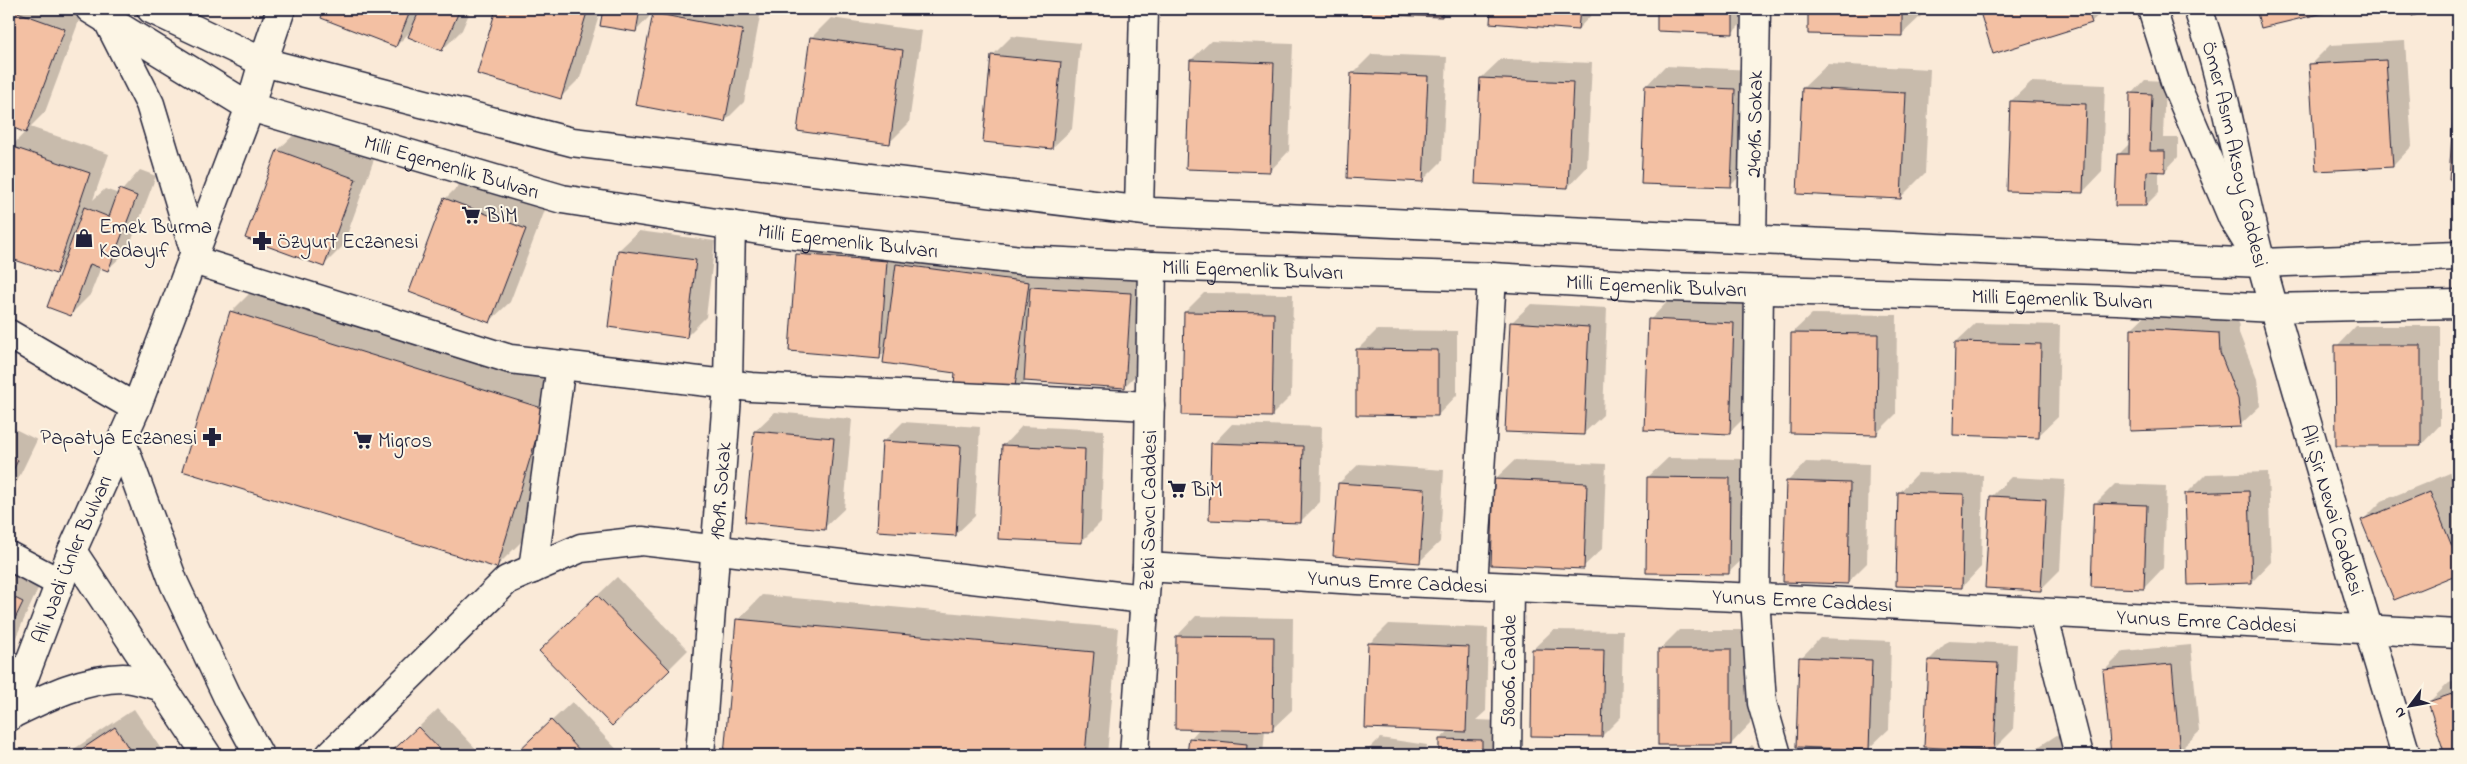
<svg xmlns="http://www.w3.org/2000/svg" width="2467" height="764" font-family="'Indie Flower',sans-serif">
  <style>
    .shadow { fill: #0003 }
    .building { fill: #f3c0a3; stroke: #22223b }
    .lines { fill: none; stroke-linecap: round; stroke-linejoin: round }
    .minor-casing { stroke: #22223b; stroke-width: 31 }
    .major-casing { stroke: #22223b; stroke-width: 31 }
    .minor { stroke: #fcf5e5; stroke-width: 28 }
    .major { stroke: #fcf5e5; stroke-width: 28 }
    .labels { text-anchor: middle; stroke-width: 4; stroke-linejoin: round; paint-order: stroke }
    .street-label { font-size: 21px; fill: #22223b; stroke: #fcf5e5 }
    .poi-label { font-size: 21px; fill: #22223b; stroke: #fcf5e5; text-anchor: start }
  </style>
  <rect width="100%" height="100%" fill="#faead8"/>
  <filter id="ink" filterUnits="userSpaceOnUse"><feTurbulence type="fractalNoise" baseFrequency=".02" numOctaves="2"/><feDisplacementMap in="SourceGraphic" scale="10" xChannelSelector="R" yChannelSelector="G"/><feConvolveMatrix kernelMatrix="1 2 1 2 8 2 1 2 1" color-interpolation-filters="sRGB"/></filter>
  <g filter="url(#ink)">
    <!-- shadow -->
    <g class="shadow">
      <path d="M9,9L83,10L45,112L30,127L109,154L93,200L105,189L119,194L140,170L156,176L128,250L108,269L101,267L90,295L70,315L64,265L56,273L9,257V154L11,147L26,131L9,125Z"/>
      <path d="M326,9H471L462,30L442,50L413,29L396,46L322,17Z"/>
      <path d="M497,9H601L580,78L561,97L479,73Z"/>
      <path d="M604,9H651L649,17L636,31L601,25Z"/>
      <path d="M659,9L761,11L744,102L725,121L654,13Z"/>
      <path d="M1362,9H1448L1441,15L1361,13Z"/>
      <path d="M1493,9H1597L1578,29L1492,22Z"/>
      <path d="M1658,9H1752V13L1732,33L1658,30Z"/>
      <path d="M1810,9H1921V16L1901,35L1809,32Z"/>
      <path d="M1980,9H2105L2091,22L1994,53Z"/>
      <path d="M2257,9H2334L2262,26Z"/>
      <path d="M831,18L922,31L909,123L890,142L811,38Z"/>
      <path d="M1012,36L1080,43L1072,129L1052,148L992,56Z"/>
      <path d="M1211,41L1293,44L1289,151L1270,171L1191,60Z"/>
      <path d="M2405,41L2412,146L2393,166L2310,65L2330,45Z"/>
      <path d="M1372,54L1447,57L1442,161L1422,181L1353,73Z"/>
      <path d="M1501,59L1592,63L1587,167L1568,187L1481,78Z"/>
      <path d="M1828,64L1930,69L1925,173L1900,198L1803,88Z"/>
      <path d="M1665,66L1754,70L1750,166L1730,186L1646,86Z"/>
      <path d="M2145,80L2165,81L2163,138H2178V157L2165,171L2159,170V192L2146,205L2118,155L2130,143L2132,94Z"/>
      <path d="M2031,82L2105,85L2102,172L2083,192L2011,101Z"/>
      <path d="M2458,83V178H2450L2456,85Z"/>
      <path d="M298,131L374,159L343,246L323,266L247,237L278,150Z"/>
      <path d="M465,179L545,210L510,302L490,321L445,199Z"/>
      <path d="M639,231L715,241L706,317L686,337L619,250Z"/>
      <path d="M817,235L1150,274L1144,367L1125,386L1027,380L1014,393L957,372L886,351L879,357L798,255Z"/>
      <path d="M256,287L569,384L521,542L496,567L231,312Z"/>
      <path d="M1204,293L1293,294L1291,396L1272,415L1185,312Z"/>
      <path d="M1669,300L1753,304L1749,413L1730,432L1650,320Z"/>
      <path d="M1531,304L1607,308L1603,415L1583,434L1511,323Z"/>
      <path d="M2152,309L2238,314L2239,333L2257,379L2260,406L2240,425L2132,328Z"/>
      <path d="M1812,314L1897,315L1896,414L1876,434L1792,333Z"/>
      <path d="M1976,323L2060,325L2058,417L2038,436L1956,342Z"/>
      <path d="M2356,326H2440V425L2421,445L2337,346Z"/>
      <path d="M1377,330L1457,331V395L1438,415L1357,350Z"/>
      <path d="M775,412L852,419L844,509L824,528L755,431Z"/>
      <path d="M903,422L980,427L975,516L955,535L884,441Z"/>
      <path d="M1232,424L1322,427L1320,502L1300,522L1213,444Z"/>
      <path d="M9,426L37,440L9,498Z"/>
      <path d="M1022,426L1104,430L1101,522L1081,542L1003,446Z"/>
      <path d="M1668,458L1749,459L1748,554L1728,573L1648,477Z"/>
      <path d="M1515,460L1606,464L1603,548L1583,567L1495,479Z"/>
      <path d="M1806,462L1869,464L1867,563L1847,583L1787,482Z"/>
      <path d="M1359,464L1444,470L1440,542L1420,561L1339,483Z"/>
      <path d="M2268,472L2271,562L2252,582L2186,494L2206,474Z"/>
      <path d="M1918,473L1983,475L1981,567L1962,587L1899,493Z"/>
      <path d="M2450,473L2458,494V573L2395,599L2363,520L2382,501Z"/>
      <path d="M2011,477L2065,480L2060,570L2040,590L1991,497Z"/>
      <path d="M2115,484L2166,486L2163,568L2144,588L2095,504Z"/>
      <path d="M9,567L41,582L16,637L9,644Z"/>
      <path d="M617,577L688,650L669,669L560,631Z"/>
      <path d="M762,595L1118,628L1107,755H726L738,620Z"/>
      <path d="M1196,616L1293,618L1292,710L1272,729H1265L1263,755H1188L1190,739L1200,728L1177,636Z"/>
      <path d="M1389,624L1488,628L1486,711L1476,720L1501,721L1502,755H1440V739L1450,730L1369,644Z"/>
      <path d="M1553,630L1623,631L1621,717L1602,736L1533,649Z"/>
      <path d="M1679,630H1750V724L1731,744L1659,650Z"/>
      <path d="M1820,638L1891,641L1889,729L1869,748L1801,658Z"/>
      <path d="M1948,641L2017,644L2013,730L1995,748L1997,755H1931L1946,747L1929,660Z"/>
      <path d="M2191,645L2199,732L2179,751L2112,755L2105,670L2124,651Z"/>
      <path d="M2458,680V755H2446L2429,702L2449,683Z"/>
      <path d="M572,702L622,755H515Z"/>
      <path d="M134,709L165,755H65Z"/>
      <path d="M438,709L482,755H389Z"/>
      <path d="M2060,733L2075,755H2026Z"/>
      <path d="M1380,738L1427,745L1426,755H1367V751Z"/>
      <path d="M1752,745L1761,755H1740Z"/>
      <path d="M2357,752L2358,755H2349Z"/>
    </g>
    <!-- building -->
    <g class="building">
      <path d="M9,9L65,29L26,133L9,126Z"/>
      <path d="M324,9H411L396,47L321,18Z"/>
      <path d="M420,9H460L442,51L408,37Z"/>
      <path d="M496,9H588L561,99L477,74Z"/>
      <path d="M603,9H640L636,32L600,26Z"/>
      <rect x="1199" y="9" width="82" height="1"/>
      <path d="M1360,9H1442V17L1360,14Z"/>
      <path d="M1491,9H1580L1578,30L1490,23Z"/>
      <path d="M1657,9H1733V34L1657,31Z"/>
      <path d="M1808,9H1902V36L1808,34Z"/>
      <path d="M1979,9H2087L2092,23L1993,54Z"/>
      <path d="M2256,9H2340L2261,28Z"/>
      <path d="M2410,9H2435L2412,16Z"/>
      <path d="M653,13L743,30L725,122L635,105Z"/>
      <path d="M810,37L903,50L890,144L797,131Z"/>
      <path d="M991,55L1061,62L1052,149L983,142Z"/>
      <path d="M1190,60L1274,63L1270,172L1186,169Z"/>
      <path d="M2386,60L2393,167L2316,171L2309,64Z"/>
      <path d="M1351,73L1428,76L1423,182L1347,178Z"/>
      <path d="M1480,78L1573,82L1568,188L1475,184Z"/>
      <path d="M1645,85L1735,89L1731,187L1641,184Z"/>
      <path d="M2455,85H2458V180H2449Z"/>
      <path d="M1802,88L1906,93L1901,199L1797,194Z"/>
      <path d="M2130,93L2152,94L2150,151H2165V172L2147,171L2146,206H2115L2117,154H2129Z"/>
      <path d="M2010,101L2086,104L2083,193L2007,191Z"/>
      <path d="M10,146L90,173L56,274L9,258Z"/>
      <path d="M277,150L356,179L324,267L245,238Z"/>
      <path d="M119,189L137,196L108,271L90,264L71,316L47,307L84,207L109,217Z"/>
      <path d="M444,198L526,229L490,323L409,292Z"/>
      <path d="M618,250L696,260L687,338L608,327Z"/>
      <path d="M796,254L887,261L880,359L789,351Z"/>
      <path d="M896,264L1029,282L1014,394L954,386L955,373L883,363Z"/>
      <path d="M1030,287L1131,293L1125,388L1024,381Z"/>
      <path d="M230,311L545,409L497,568L182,471Z"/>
      <path d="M1184,312L1274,313L1272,417L1182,415Z"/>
      <path d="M1648,319L1734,323L1730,434L1644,430Z"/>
      <path d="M1510,322L1589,327L1584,435L1505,432Z"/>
      <path d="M2131,328L2219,333L2220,353L2238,399L2241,427L2130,431Z"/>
      <path d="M1791,333L1878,334L1877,435L1790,433Z"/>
      <path d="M1955,342L2041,344L2039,438L1953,435Z"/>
      <path d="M2335,345H2421V446H2336Z"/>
      <path d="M1356,349L1438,350V416L1356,415Z"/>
      <path d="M754,431L834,438L825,530L745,522Z"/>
      <path d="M882,441L961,446L956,536L877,531Z"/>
      <path d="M1211,443L1303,446L1301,523L1209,520Z"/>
      <path d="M1002,445L1085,449L1082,543L998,539Z"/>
      <path d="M9,455L18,460L9,479Z"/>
      <path d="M1647,477L1730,478L1729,574L1646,573Z"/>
      <path d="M1494,479L1587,483L1584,569L1491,565Z"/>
      <path d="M1786,481L1850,483L1848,584L1783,582Z"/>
      <path d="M1338,483L1425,489L1420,563L1333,556Z"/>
      <path d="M2249,491L2252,583L2188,585L2185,493Z"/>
      <path d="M1898,492L1964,494L1962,588L1896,586Z"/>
      <path d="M2430,492L2458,561V574L2394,600L2361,520Z"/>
      <path d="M1990,496L2046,499L2041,591L1985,588Z"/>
      <path d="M2094,503L2147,505L2144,589L2091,587Z"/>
      <path d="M9,595L23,602L9,631Z"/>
      <path d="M597,595L670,670L612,726L539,651Z"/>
      <path d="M736,619L1094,652L1085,755H724Z"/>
      <path d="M1176,636L1274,637L1273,731L1175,729Z"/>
      <path d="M1368,643L1469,647L1466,732L1365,728Z"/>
      <path d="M1532,649L1604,650L1602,737L1531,736Z"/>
      <rect x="1658" y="649" width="73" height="96"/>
      <path d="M1799,657L1872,660L1869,750L1796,747Z"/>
      <path d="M1928,660L1998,663L1994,751L1924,747Z"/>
      <path d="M2172,664L2180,753L2111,755L2103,670Z"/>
      <path d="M2458,692V755H2445L2428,702Z"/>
      <path d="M551,720L584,755H514Z"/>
      <path d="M115,727L133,755H73Z"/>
      <path d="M418,727L445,755H388Z"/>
      <path d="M1189,738L1247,744L1246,755H1187Z"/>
      <path d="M1439,739L1482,740V755H1439Z"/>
      <path d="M1366,751L1394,755H1365Z"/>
    </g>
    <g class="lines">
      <!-- minor casing -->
      <g class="minor-casing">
        <g id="minor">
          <path d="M2152,9L2176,85L2233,219L2249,245"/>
          <path id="s1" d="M2198,9C2228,92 2238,180 2262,266C2307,430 2358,592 2406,755"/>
          <path d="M1139,210L1144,9"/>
          <path id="s2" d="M1752,240L1756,9"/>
          <path d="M193,260L510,359L751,387L1150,406"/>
          <path d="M1759,290L1755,598L1762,703L1777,755"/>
          <path d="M9,334L136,408"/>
          <path d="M122,442L174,583L229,700L259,755"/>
          <path d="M72,551L207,755"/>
          <path d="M9,556L60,583"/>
          <path id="s3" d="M1147,567L1357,580L1827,601L2458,634"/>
          <path d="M533,569L561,365"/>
          <path d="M1473,585L1492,277"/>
          <path d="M2043,613L2079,755"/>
          <path d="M10,715C47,697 82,679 123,678C135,678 149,684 161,686"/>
          <path id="s4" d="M9,717L72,551L136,408L250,107L263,62L281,9"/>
          <path d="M330,755L507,580L581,548L642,541L1144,599"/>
          <path id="s5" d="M700,755L728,384L731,225"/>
          <path id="s6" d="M1134,755L1147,567L1152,266"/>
          <path id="s7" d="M1507,755L1509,587"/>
        </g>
      </g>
      <!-- major casing -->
      <g class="major-casing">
        <g id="major">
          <path id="s8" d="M90,9L250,107L562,199L786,234L1021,260L1152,266L1492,277L1669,287L2117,300L2274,308L2458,304"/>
          <path d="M151,9L263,62L572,142L1153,212L2261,263L2458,256"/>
          <path d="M107,19L150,104L195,253"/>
        </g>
      </g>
      <!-- minor -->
      <use href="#minor" class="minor"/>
      <!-- major -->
      <use href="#major" class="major"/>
    </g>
  </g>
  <!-- icons -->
  <defs>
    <g id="supermarket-bare" transform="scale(1.5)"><path d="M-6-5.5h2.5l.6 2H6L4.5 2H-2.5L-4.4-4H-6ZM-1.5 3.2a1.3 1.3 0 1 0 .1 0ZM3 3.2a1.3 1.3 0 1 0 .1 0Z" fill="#22223b" stroke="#fcf5e5" stroke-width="2.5" paint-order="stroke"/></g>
    <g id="shop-bare" transform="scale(1.5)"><path d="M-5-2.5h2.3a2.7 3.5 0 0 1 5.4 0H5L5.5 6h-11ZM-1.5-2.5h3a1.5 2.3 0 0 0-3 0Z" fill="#22223b" stroke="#fcf5e5" stroke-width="2.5" paint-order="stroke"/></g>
    <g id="pharmacy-bare" transform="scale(1.5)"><path d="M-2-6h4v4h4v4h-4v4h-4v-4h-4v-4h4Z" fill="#22223b" stroke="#fcf5e5" stroke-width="2.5" paint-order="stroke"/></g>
  </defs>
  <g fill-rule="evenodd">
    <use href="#supermarket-bare" x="471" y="215"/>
    <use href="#shop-bare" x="84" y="238"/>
    <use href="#pharmacy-bare" x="262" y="241"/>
    <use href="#pharmacy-bare" x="212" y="437"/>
    <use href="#supermarket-bare" x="363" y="440"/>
    <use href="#supermarket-bare" x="1177" y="489"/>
  </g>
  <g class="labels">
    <!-- street labels -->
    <g class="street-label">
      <text dy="7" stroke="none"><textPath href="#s2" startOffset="116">24016. Sokak</textPath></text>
      <text dy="7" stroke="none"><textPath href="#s1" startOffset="150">Ömer Asım Aksoy Caddesi</textPath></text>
      <text dy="7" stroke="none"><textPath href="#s8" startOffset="398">Milli Egemenlik Bulvarı</textPath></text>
      <text dy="7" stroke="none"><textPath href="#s8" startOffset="802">Milli Egemenlik Bulvarı</textPath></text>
      <text dy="7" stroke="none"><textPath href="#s8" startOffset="1208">Milli Egemenlik Bulvarı</textPath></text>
      <text dy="7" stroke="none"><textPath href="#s8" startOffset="1612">Milli Egemenlik Bulvarı</textPath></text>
      <text dy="7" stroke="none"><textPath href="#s8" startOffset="2018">Milli Egemenlik Bulvarı</textPath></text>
      <text dy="7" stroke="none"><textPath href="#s5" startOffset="265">19019. Sokak</textPath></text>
      <text dy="7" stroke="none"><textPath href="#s1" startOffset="519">Ali Şir Nevai Caddesi</textPath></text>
      <text dy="7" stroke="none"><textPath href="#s6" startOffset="245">Zeki Savcı Caddesi</textPath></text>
      <text dy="7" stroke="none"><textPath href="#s4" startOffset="170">Ali Nadi Ünler Bulvarı</textPath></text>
      <text dy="7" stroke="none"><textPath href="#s3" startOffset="251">Yunus Emre Caddesi</textPath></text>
      <text dy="7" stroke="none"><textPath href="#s3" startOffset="656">Yunus Emre Caddesi</textPath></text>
      <text dy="7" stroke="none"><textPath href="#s3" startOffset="1061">Yunus Emre Caddesi</textPath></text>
      <text dy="7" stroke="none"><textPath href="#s7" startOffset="84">58006. Cadde</textPath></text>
    </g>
    <!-- poi labels -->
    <g class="poi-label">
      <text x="486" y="222">BİM</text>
      <text x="99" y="233">Emek Burma<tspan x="99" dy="24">Kadayıf</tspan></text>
      <text x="277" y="248">Özyurt Eczanesi</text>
      <text x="197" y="444" text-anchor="end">Papatya Eczanesi</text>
      <text x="378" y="447">Migros</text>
      <text x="1192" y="496">BiM</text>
    </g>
  </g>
  <!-- margin -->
  <rect width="2467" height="764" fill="none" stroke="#fcf5e5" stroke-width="30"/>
  <rect x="15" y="15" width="2437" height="734" fill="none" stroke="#22223b" stroke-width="2" filter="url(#ink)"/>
  <!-- north arrow -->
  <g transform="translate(2410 706) rotate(238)" stroke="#fcf5e5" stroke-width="4" paint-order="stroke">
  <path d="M0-4L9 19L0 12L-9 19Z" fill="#22223b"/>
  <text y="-8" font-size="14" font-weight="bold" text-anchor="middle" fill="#22223b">N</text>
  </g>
</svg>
